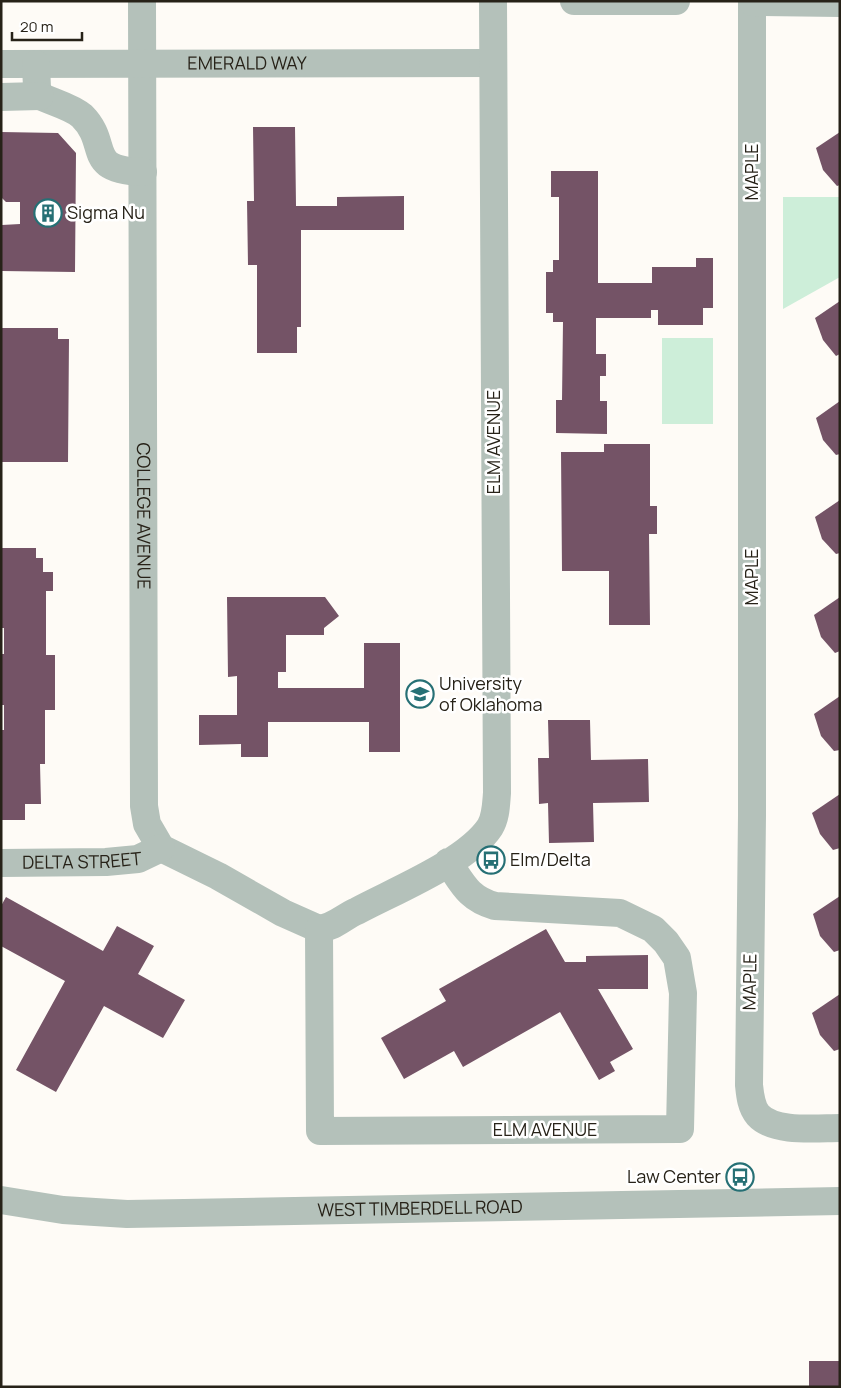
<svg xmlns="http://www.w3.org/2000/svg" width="841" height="1388" font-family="Manrope,sans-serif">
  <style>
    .green { fill: #cdeed9 }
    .building { fill: #745366 }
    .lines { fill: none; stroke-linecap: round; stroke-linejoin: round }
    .minor { stroke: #b4c1ba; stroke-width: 28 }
    .labels { text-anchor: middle; stroke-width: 5; stroke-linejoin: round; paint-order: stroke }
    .street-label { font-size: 18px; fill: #272218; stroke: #fff }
    .poi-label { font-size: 18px; fill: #272218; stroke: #fff; text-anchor: start }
  </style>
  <rect width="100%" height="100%" fill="#fefbf6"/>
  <!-- green -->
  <g class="green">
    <path d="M783,197H840V277L783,309Z"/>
    <rect x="662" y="338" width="51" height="86"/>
  </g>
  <!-- building -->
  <g class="building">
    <path d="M253,127H295L296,206H337V197L404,196V230H301V327H297V353H257V265H248L247,201H254Z"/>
    <path d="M1,132L58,133L76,153L75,272L2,271V225L20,224V202H6L1,197Z"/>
    <path d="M840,132V185L837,186L823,170L816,148Z"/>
    <path d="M551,171H598V283H652V267H696V258H713V308H703V325H658V310H651V318H596V354H606V376H600V401H607V434L556,433V400H562L563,322H553V313H546V272H553V260H559V197H551Z"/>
    <path d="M840,301V354L836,356L823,340L815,318Z"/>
    <path d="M1,328H58V339H69L68,462H1Z"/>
    <path d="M840,401V454L836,455L823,440L816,418Z"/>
    <path d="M604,444H650V506H657V534H649L650,625H609V571H562L561,452H604Z"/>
    <path d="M840,500V553L836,554L822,539L815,517Z"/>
    <path d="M1,548H36V558H43V572H53V591H46V655H55V710H45V764H40L41,804H25V820H1V730H4V705H1V654H4V628H1Z"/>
    <path d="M227,597H325L339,616L324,628V635H286V672H278V688H364V643H400V752H369V722H268V757H241V744L199,745V715H237V676L228,677Z"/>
    <path d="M840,597V651L835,653L821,637L814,615Z"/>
    <path d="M840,696V750L834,751L821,736L814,714Z"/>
    <path d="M548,720H590L591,760L648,759L649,802L593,803L594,842L549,843L548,803L539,804L538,758H549Z"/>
    <path d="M840,794V848L833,850L820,834L812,813Z"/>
    <path d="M840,896V950L834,952L820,936L813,914Z"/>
    <path d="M6,897L103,951L117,926L154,946L138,974L185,1000L163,1038L104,1006L56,1092L16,1070L65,981L1,946V906Z"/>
    <path d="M546,929L565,962H586V956L648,955V989H598L633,1049L610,1062L615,1071L599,1080L560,1012L463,1067L454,1051L404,1079L381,1038L446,1001L439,989Z"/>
    <path d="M840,994V1049L834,1051L820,1035L812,1013Z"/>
    <rect x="809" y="1361" width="31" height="26"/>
  </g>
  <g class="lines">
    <!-- minor -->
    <g class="minor">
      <path id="s1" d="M142,1L144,806L147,824L161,848L218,876L283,913L319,929"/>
      <path d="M574,1H676"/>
      <path d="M752,1V815L749,1085C750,1095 751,1107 758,1115C774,1133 817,1128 840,1128"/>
      <path d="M752,2L840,3"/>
      <path id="s2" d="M1,64L493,63"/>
      <path d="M36,64L37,88L40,96C52,102 72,107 82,116C111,145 83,170 143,172"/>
      <path d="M1,97L40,96"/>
      <path d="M448,862C463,884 468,898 495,906L620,913L653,929L666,942L677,958L683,993L680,1129L320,1131L319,929C335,927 343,917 357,911C394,891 467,862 490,827C496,817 496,805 497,793L493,1"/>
      <path id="s3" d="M1,863L106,862L138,859L161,848"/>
      <path id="s4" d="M1,1200L63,1210L127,1214L840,1201"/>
    </g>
  </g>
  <!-- icons -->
  <defs>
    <g id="building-ring" transform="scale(1.4375)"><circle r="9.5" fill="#fff" stroke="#267075" stroke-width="1.5"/><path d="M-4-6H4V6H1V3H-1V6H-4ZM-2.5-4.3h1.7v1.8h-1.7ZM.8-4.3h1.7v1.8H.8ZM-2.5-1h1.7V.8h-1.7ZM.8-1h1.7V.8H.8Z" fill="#267075"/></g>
    <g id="university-ring" transform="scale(1.4375)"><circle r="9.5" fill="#fff" stroke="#267075" stroke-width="1.5"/><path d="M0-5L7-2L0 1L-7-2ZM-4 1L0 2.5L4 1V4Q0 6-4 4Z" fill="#267075"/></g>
    <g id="bus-ring" transform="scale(1.4375)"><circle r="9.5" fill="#fff" stroke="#267075" stroke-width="1.5"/><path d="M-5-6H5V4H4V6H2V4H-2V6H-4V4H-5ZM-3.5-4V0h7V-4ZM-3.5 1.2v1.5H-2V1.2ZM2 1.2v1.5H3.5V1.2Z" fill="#267075"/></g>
  </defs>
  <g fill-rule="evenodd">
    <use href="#building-ring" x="48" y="213"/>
    <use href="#university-ring" x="420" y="694"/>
    <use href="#bus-ring" x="491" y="860"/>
    <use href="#bus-ring" x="740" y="1177"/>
  </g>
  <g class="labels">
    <!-- street labels -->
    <g class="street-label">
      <text dy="6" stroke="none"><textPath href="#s2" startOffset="246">EMERALD WAY</textPath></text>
      <text transform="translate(752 172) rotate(-90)" y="6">MAPLE</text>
      <text transform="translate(494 442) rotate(-90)" y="6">ELM AVENUE</text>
      <text dy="6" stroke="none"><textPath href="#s1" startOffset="515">COLLEGE AVENUE</textPath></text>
      <text transform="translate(752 577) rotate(-90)" y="6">MAPLE</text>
      <text dy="6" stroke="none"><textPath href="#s3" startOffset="81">DELTA STREET</textPath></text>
      <text transform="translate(750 982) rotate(-89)" y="6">MAPLE</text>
      <text x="545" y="1136">ELM AVENUE</text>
      <text dy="6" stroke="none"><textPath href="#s4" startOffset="420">WEST TIMBERDELL ROAD</textPath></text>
    </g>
    <!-- poi labels -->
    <g class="poi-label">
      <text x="67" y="219">Sigma Nu</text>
      <text x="439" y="690">University<tspan x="439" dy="21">of Oklahoma</tspan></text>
      <text x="510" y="866">Elm/Delta</text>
      <text x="721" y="1183" text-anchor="end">Law Center</text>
    </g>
  </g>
  <!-- border -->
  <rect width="841" height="1388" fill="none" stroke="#272218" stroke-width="5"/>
  <!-- scale -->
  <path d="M12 32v8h70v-8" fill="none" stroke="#272218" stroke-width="2.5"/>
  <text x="20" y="32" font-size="15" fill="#272218" stroke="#ffffff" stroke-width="4" paint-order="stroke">20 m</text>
</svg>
